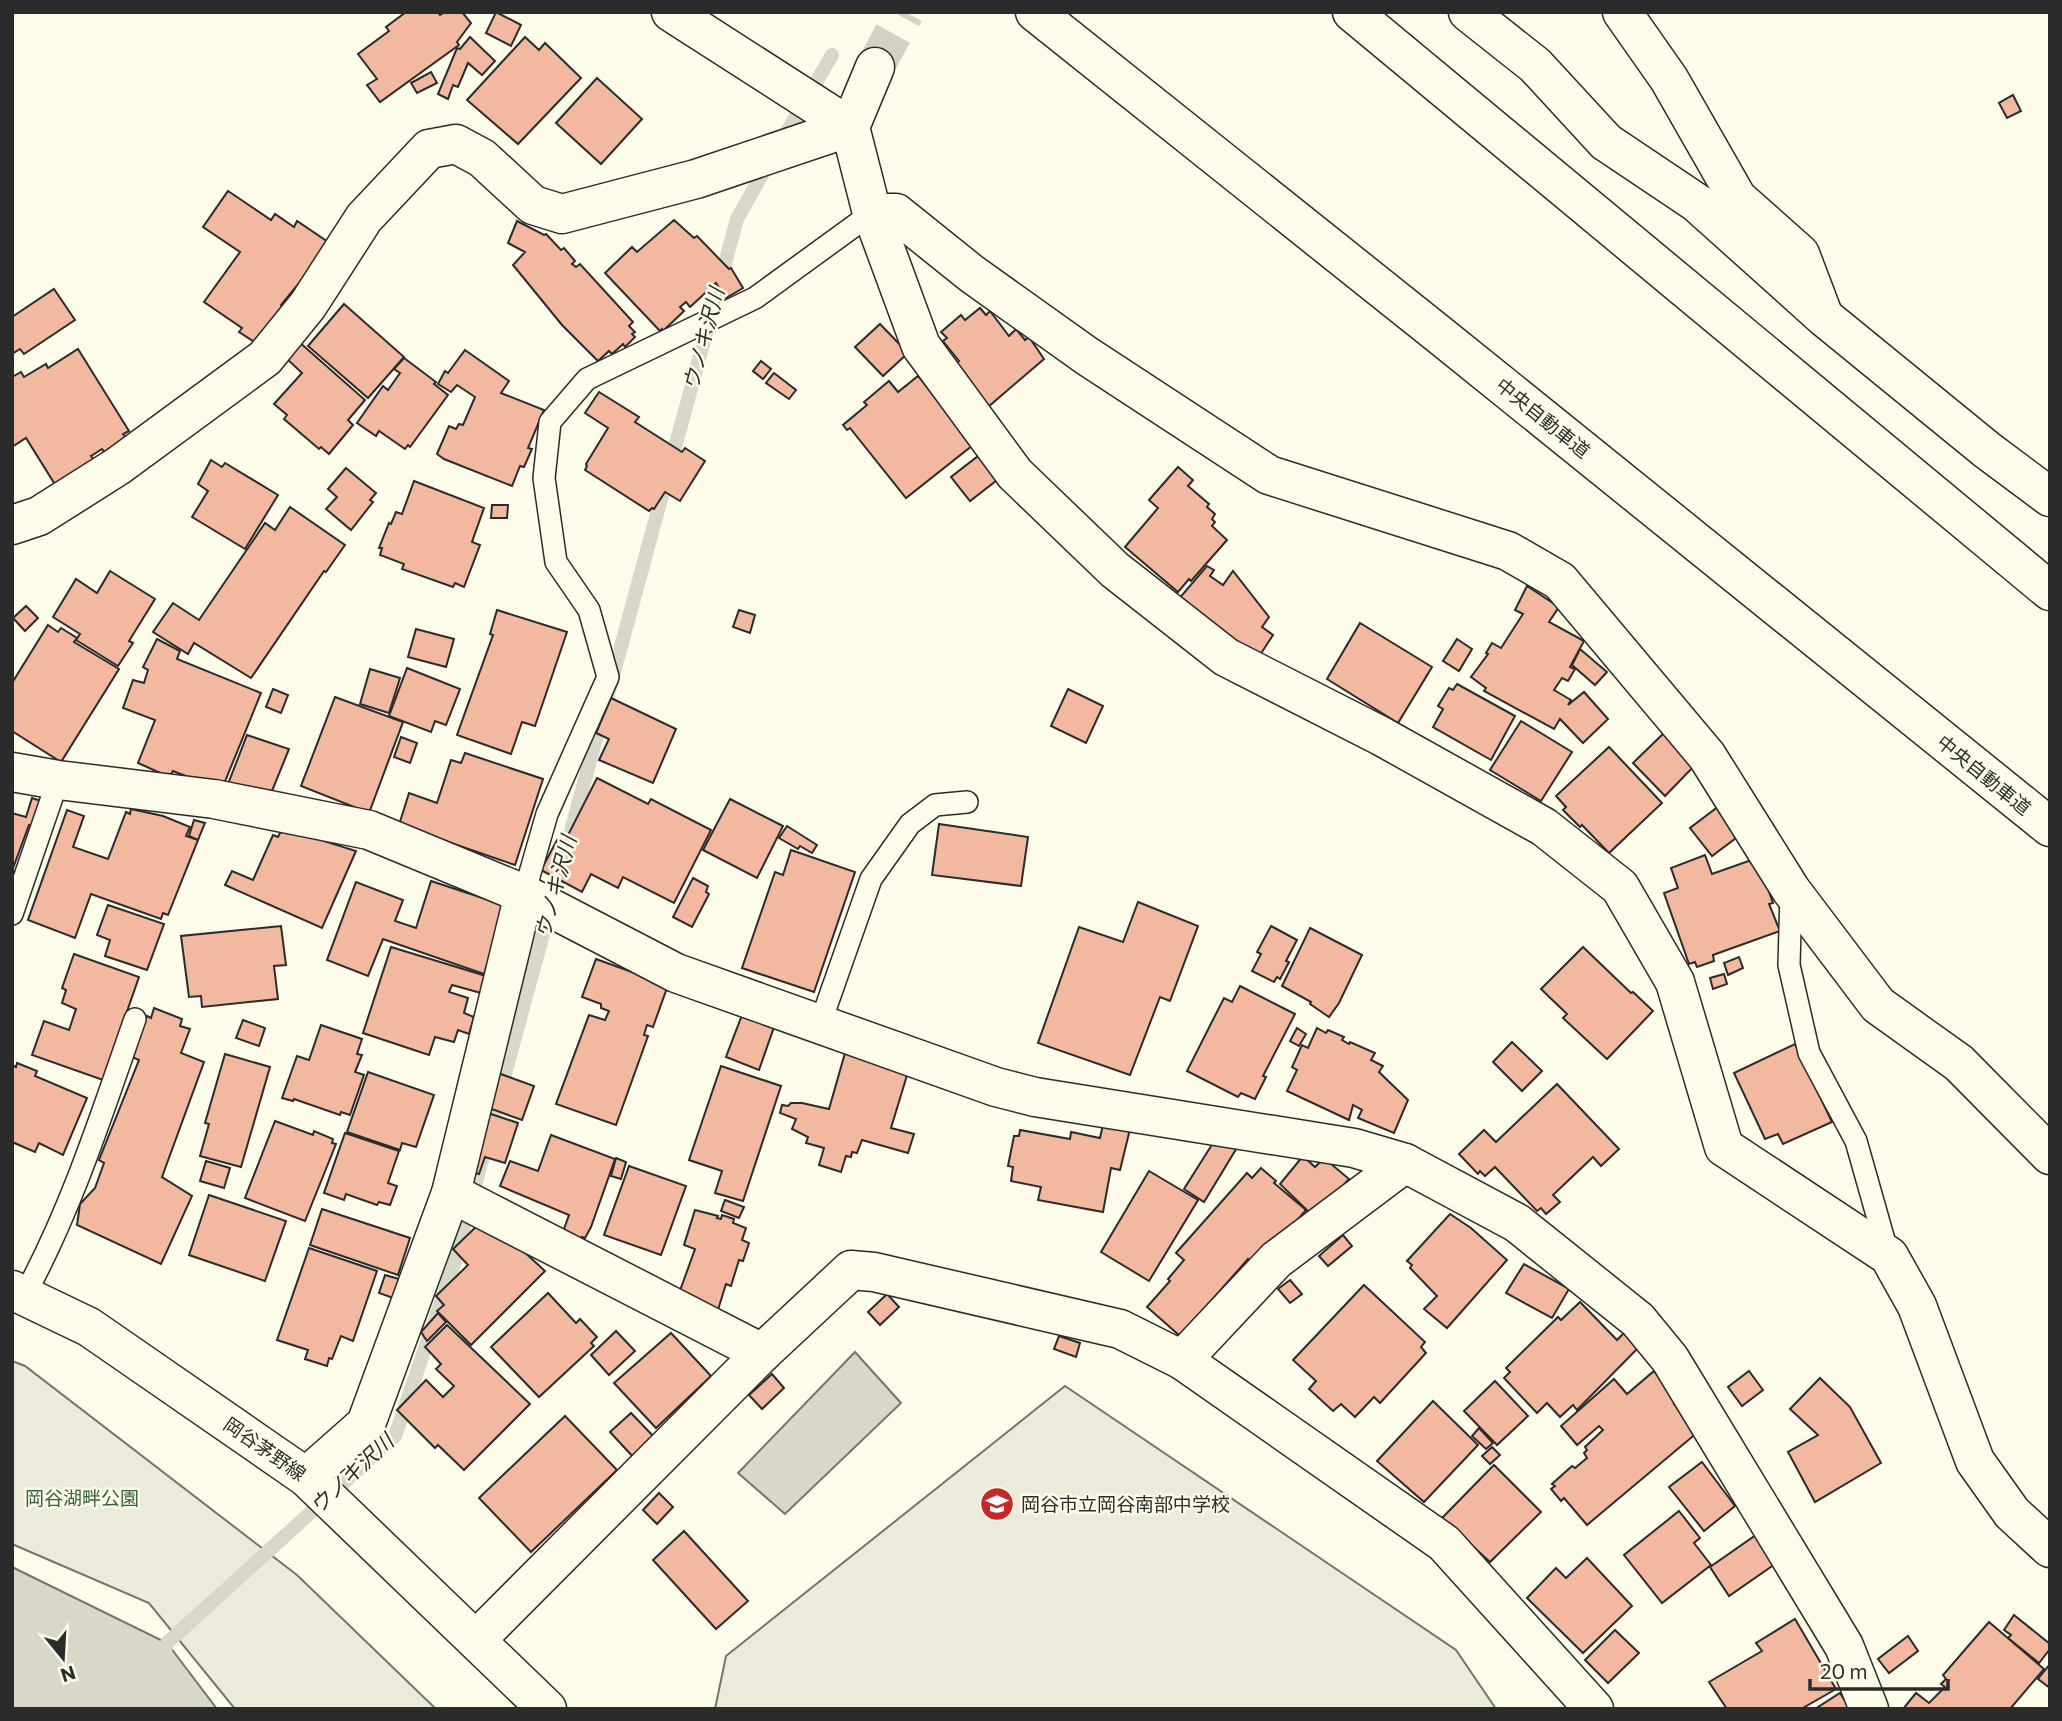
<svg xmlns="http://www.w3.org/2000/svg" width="2062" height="1721" font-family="Commissioner,'Noto Sans JP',sans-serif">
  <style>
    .green { fill: #ecebdb; stroke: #74746e; stroke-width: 2 }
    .water { fill: #d8d7c9; stroke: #74746e; stroke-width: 2 }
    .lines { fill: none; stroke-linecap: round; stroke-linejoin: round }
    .stream { stroke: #d8d7c9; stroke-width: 14 }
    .building { fill: #f2b8a0; stroke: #2b2b2b; stroke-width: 2 }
    .street-tunnel { stroke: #d3d1c4; stroke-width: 38; stroke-dasharray: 38 19; stroke-linecap: butt }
    .lane-casing { stroke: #2b2b2b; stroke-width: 24 }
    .street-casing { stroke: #2b2b2b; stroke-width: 41 }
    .primary-casing { stroke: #2b2b2b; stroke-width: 41 }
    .highway-casing { stroke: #2b2b2b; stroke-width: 41 }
    .lane { stroke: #fdfbea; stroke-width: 21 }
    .street { stroke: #fdfbea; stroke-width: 38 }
    .primary { stroke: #fdfbea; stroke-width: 38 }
    .highway { stroke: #fdfbea; stroke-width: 38 }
    .labels { text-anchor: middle; stroke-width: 5; stroke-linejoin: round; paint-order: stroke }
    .street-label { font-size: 19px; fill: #2b2b2b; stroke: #fdfbea }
    .park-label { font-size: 19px; fill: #34623c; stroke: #fdfbea }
    .poi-label { font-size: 19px; fill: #2b2b2b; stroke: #fdfbea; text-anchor: start }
    .water-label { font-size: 21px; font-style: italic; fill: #2b2b2b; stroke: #fdfbea }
  </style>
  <rect width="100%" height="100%" fill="#fdfbea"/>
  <!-- green -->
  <g class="green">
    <path d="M12,1361L25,1366L297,1575L436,1709H235L149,1603L12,1544Z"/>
    <path d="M1065,1386L1456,1650L1496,1709H715L726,1656Z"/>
  </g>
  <!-- water -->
  <g class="water">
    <path d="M855,1352L901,1403L785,1514L738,1473Z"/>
    <path d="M12,1567L167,1643L217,1709H12Z"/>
  </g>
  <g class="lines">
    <!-- stream -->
    <g class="stream">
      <path d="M781,142L832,55"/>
      <path d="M489,1133L737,219L769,162"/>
      <path d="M162,1661L167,1643L395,1436L454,1264L483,1156"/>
    </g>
  </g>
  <!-- building -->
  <g class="building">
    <path d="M406,12H438L440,15L445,12H462L471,23L457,42L459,45L380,102L367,85L377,79L358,54L389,31L386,27Z"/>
    <path d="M496,12L521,25L511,46L486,33Z"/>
    <path d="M470,37L495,61L482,75L468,63L458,87L453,85L448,99L438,94L457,48L460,49Z"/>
    <path d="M525,37L539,50L545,43L581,78L518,144L467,100Z"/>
    <path d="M431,72L437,83L417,93L411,83Z"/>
    <path d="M597,78L642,119L601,164L556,123Z"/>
    <path d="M2013,95L2021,111L2007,118L1999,103Z"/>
    <path d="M228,191L271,220L275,214L294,227L297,221L331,244L281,305L285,308L256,343L239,332L242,328L204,302L240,252L203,227Z"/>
    <path d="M674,220L694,238L697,236L729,269L731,268L743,288L726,298L724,294L714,299L710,294L720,289L716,283L690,307L686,302L680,307L684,311L663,331L662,329L660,331L605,273L632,247L637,252Z"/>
    <path d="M517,221L544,235L546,234L561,250L564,248L575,261L572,264L576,267L580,264L633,322L629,326L635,332L632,334L635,337L625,347L623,344L612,354L609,351L598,361L562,325L513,265L525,252L508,243Z"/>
    <path d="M54,289L75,320L24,354L20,349L12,354V317Z"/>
    <path d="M344,304L404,357L368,398L308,346Z"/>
    <path d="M980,308L986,315L990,311L1009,336L1016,329L1025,340L1029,337L1044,359L988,407L954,365L959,361L943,341L947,338L941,332L961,315L965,320Z"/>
    <path d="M880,324L908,353L883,376L855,347Z"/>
    <path d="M298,341L365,400L348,420L353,425L329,454L321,447L319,449L284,419L287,415L274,404L302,373L285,357Z"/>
    <path d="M78,349L129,431L123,434L126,438L104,452L102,449L91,456L95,461L56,486L26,438L12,447V377L21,372L24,377L46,364L48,368Z"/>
    <path d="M465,350L509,381L501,393L544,410L528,448L532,449L524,467L520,466L512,486L444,459L437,454L449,426L456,429L459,424L463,425L475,397L457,385L451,392L438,384L445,371L448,373Z"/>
    <path d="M404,358L436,382L434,384L448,395L410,447L408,445L405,449L379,431L376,436L357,423L383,386L388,390L400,373L394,369Z"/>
    <path d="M761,361L771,369L763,379L753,371Z"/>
    <path d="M774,373L796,390L789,399L766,383Z"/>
    <path d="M918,376L973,445L906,498L850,428L847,430L843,425L867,405L864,402L889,381L898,392Z"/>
    <path d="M599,392L639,417L635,422L682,452L685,448L705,461L680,501L665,492L654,509L652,508L649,511L585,470L587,466L586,464L608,428L585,413Z"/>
    <path d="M982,453L1001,477L970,501L951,477Z"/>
    <path d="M211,460L222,467L225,463L278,495L245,549L192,517L208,491L198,484Z"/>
    <path d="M1178,467L1193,480L1188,486L1209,504L1207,507L1215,514L1212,519L1215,522L1212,526L1227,540L1191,581L1189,579L1178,592L1125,547L1158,508L1149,500Z"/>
    <path d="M346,468L376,493L370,500L373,502L351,530L326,509L337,497L328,489Z"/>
    <path d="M414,481L484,508L472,542L480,545L464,587L455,583L453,587L402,569L404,564L380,555L382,548H379L389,523L391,524L396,512L402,514Z"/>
    <path d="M492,505H508L507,518H491Z"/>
    <path d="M290,507L345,545L326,572L324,571L251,678L194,643L188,654L153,632L173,603L199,620L265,523L275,530Z"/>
    <path d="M1207,566L1214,570L1210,576L1223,585L1233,571L1269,617L1262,627L1273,635L1258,658L1177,601Z"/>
    <path d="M110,571L155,599L129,641L133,643L118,666L76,640L80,634L53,617L76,579L97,593Z"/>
    <path d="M1527,586L1559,607L1549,622L1584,641L1570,667L1575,669L1568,681L1562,678L1554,690L1571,700L1568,705L1584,692L1608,719L1583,743L1560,719L1554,729L1484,691L1486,688L1471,677L1488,654L1486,653L1492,643L1501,648L1523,614L1515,610Z"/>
    <path d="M26,606L38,618L25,631L13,618Z"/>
    <path d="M497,610L567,632L535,726L522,722L511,754L457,735L493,635L490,634Z"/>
    <path d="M739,610L755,615L750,633L733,627Z"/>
    <path d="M1360,623L1432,667L1398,723L1327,679Z"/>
    <path d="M48,625L58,632L61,628L77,638L74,642L119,669L61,762L12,731V683Z"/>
    <path d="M416,629L454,639L446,667L408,657Z"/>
    <path d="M157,639L180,651L177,659L261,693L224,784L196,780L173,771L169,777L138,763L155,720L123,708L133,680L144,683L148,670L143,667Z"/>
    <path d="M1457,639L1472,649L1459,671L1443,661Z"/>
    <path d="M1580,649L1607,672L1595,685L1572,665Z"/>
    <path d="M407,668L460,689L446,725L435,721L431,732L389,716Z"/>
    <path d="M370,669L400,678L389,713L360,704Z"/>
    <path d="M1457,684L1515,716L1491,760L1433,727L1443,709L1438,706L1449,688L1453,690Z"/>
    <path d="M273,689L288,695L281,713L266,707Z"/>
    <path d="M1068,689L1103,706L1086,743L1051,726Z"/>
    <path d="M335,697L403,722L369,813L301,786Z"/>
    <path d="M611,698L676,729L653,783L599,760L609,739L596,733Z"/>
    <path d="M1521,721L1572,752L1541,801L1490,770Z"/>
    <path d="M1666,731L1697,763L1665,796L1633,763Z"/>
    <path d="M247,735L289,749L272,791L228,784Z"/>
    <path d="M401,737L417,743L410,763L394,757Z"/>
    <path d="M1609,747L1662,803L1609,853L1582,825L1580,827L1563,810L1566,807L1556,796Z"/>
    <path d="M465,753L543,779L515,865L399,825L409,793L437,803L451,760L461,763Z"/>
    <path d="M597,778L648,804L651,799L711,830L674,903L623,877L618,888L591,874L582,892L541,870L557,840L563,845Z"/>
    <path d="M32,798L50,804L43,829L29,825L12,871V813L26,817Z"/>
    <path d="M730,799L783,826L757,878L703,850Z"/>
    <path d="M1723,803L1744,832L1712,856L1690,828Z"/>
    <path d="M131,809L163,816L190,827L186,836L198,840L168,915L163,913L161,919L91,894L75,938L28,920L67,810L84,816L73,847L108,859L126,812L130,814Z"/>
    <path d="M194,820L205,823L198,840L189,836Z"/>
    <path d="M939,824L1028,837L1021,886L932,875Z"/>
    <path d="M787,826L817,845L812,853L800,846L798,849L779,838Z"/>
    <path d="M281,831L302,834L356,851L322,928L225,885L232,871L253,880L273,835L278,837Z"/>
    <path d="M791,850L855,872L814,992L742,968L775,872L783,875Z"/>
    <path d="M1705,855L1712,874L1757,858L1773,903L1769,904L1780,931L1713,955L1714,961L1697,967L1695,962L1689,964L1664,893L1678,888L1671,868Z"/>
    <path d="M693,878L708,886L706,892L709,894L692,927L673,917Z"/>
    <path d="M431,881L507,906L484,974L383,939L368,976L327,960L356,882L403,900L395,921L416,928Z"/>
    <path d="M1138,902L1198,926L1170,1001L1160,997L1130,1075L1038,1043L1079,927L1123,942Z"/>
    <path d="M108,905L164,924L147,970L105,956L110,940L97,935Z"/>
    <path d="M281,926L286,965L274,966L278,999L202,1007L201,996L189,997L181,936Z"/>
    <path d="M1271,926L1297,940L1286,961L1289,962L1280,979L1277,977L1274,982L1252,971L1261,954L1257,952Z"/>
    <path d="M1310,928L1362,955L1339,1003L1329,1017L1310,1004L1311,1002L1282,986Z"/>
    <path d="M391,947L486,976L481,993L452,985L449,992L468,998L464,1013L474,1017L469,1034L458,1030L454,1042L435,1037L429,1055L363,1033Z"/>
    <path d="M1583,947L1631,993L1633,992L1653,1011L1607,1059L1563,1018L1567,1014L1541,989Z"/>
    <path d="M74,954L139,977L103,1080L32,1055L44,1021L69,1030L76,1009L62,1003L66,990L62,988Z"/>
    <path d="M1739,957L1743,968L1728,975L1724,963Z"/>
    <path d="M596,959L668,985L653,1027L647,1025L644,1035L648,1036L616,1125L556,1104L589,1015L605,1020L609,1011L601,1008V1004L582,997Z"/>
    <path d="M1724,974L1727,984L1713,989L1710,978Z"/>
    <path d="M1240,986L1295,1014L1263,1076L1266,1077L1255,1099L1241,1093L1238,1097L1187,1071L1224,998L1232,1002Z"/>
    <path d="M154,1008L182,1019L180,1026L190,1029L181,1053L204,1062L162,1177L192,1196L161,1264L77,1225L80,1204L95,1188L104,1163L99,1160L139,1060L132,1057L147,1016L151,1018Z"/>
    <path d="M742,1015L774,1027L759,1070L726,1057Z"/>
    <path d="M243,1020L265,1028L259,1046L236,1038Z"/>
    <path d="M321,1025L362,1039L357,1054L362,1055L355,1072L364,1075L350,1115L341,1112L340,1115L294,1099L293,1101L282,1098L297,1056L309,1060Z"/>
    <path d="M1297,1028L1306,1034L1299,1046L1290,1041Z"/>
    <path d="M1317,1028L1326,1033L1328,1030L1344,1037L1342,1040L1349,1044L1350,1042L1375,1053L1371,1060L1383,1066L1379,1072L1408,1100L1394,1133L1358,1118L1362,1110L1353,1105L1349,1120L1287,1091L1297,1070L1292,1067L1302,1045L1308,1048Z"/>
    <path d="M1512,1042L1542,1071L1522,1091L1493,1062Z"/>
    <path d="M1795,1044L1832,1122L1783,1144L1778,1134L1765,1139L1734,1073Z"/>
    <path d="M845,1053L908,1072L891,1128L914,1134L908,1153L862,1140L857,1153L852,1152L851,1157L846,1156L841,1172L819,1165L824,1148L806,1143L808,1137L792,1129L796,1119L780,1113L782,1105L788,1106L791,1103H802L829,1109Z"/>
    <path d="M225,1054L270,1067L241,1167L200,1156L209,1124L205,1123Z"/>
    <path d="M17,1063L37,1071L35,1076L87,1098L63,1155L39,1143L35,1152L12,1142V1065L16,1067Z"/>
    <path d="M721,1066L781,1086L743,1201L715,1193L722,1171L689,1160Z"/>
    <path d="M368,1072L434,1095L416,1147L402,1143L400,1150L347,1132Z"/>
    <path d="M498,1073L534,1086L522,1120L486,1107Z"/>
    <path d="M1557,1084L1619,1149L1601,1166L1593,1157L1553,1195L1560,1202L1546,1214L1541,1208L1537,1211L1495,1167L1485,1176L1480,1171L1478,1174L1459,1154L1484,1130L1496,1142Z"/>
    <path d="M488,1113L518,1123L505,1163L485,1157L479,1174L469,1171Z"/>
    <path d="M1104,1120L1131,1125L1120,1170L1111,1168L1103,1212L1038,1200L1041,1187L1011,1181L1013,1167L1008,1166L1014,1136H1019L1020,1130L1070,1139L1071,1132L1100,1138Z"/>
    <path d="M275,1121L313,1135L314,1131L333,1139L332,1143L336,1144L305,1221L245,1198Z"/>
    <path d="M345,1133L399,1151L388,1183L397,1186L390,1205L379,1202L377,1205L346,1194L344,1200L324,1193Z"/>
    <path d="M551,1135L615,1159L591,1227L585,1238L582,1237L581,1246L564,1229L569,1215L500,1186L510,1161L538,1171Z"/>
    <path d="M1213,1143L1238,1146L1204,1202L1184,1189Z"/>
    <path d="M1303,1156L1315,1167L1324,1158L1349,1179L1315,1218L1280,1184Z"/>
    <path d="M616,1158L626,1162L621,1179L611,1176Z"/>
    <path d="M206,1161L230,1168L224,1188L200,1181Z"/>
    <path d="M629,1166L686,1186L661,1255L604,1235Z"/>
    <path d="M1261,1168L1276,1181L1274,1183L1306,1210L1257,1267L1248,1259L1180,1336L1147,1307L1170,1281L1168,1279L1184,1260L1176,1253L1247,1173L1252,1178Z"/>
    <path d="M1149,1171L1198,1200L1149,1281L1101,1252Z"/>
    <path d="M209,1195L286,1221L265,1281L189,1255Z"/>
    <path d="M725,1200L744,1207L739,1218L721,1211Z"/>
    <path d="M322,1209L410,1238L398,1275L310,1245Z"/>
    <path d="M695,1210L718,1216L717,1218L721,1219L722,1215L734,1219L733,1223L746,1228L742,1240L749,1243L743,1261L739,1260L731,1286L726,1284L717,1313L677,1299L695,1249L684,1245Z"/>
    <path d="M1450,1214L1471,1228L1507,1260L1447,1328L1424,1309L1437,1296L1410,1268L1412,1265L1407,1261Z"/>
    <path d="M481,1222L509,1238L545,1271L471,1345L437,1311L444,1305L436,1296L468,1265L453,1249Z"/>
    <path d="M1343,1235L1352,1246L1328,1266L1319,1256Z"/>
    <path d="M309,1248L377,1271L353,1341L341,1336L332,1359L329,1358L327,1366L305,1359L308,1350L277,1340Z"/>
    <path d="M1524,1264L1569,1289L1552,1318L1506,1293Z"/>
    <path d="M385,1275L399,1279L393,1298L379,1293Z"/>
    <path d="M1290,1280L1302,1294L1290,1303L1278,1289Z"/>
    <path d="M1364,1285L1425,1342L1421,1347L1426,1353L1380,1403L1374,1397L1355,1417L1341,1404L1333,1411L1309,1389L1316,1381L1293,1360Z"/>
    <path d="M548,1293L576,1323L580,1319L597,1337L591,1343L594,1346L539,1397L491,1347Z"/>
    <path d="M887,1294L899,1307L880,1325L868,1312Z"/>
    <path d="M1580,1302L1617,1340L1624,1333L1638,1348L1577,1410L1573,1405L1560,1417L1547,1403L1537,1413L1504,1378L1510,1372L1506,1368L1558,1317L1561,1320Z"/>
    <path d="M438,1313L446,1322L427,1341L421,1332Z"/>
    <path d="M447,1325L530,1404L464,1470L438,1445L435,1448L397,1410L426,1380L443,1397L454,1386L436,1369L441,1364L425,1347Z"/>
    <path d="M616,1331L635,1351L609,1375L591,1355Z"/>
    <path d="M671,1333L711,1376L656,1428L614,1383Z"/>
    <path d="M1059,1336L1080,1343L1076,1357L1054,1349Z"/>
    <path d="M1654,1371L1679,1400L1674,1404L1698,1432L1587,1525L1564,1498L1561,1501L1551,1489L1555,1486L1552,1484L1572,1466L1575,1468L1587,1458L1584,1453L1587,1450L1585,1447L1603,1430L1599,1426L1577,1445L1561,1426L1614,1379L1627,1394Z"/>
    <path d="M1749,1371L1763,1390L1742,1406L1728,1387Z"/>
    <path d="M772,1374L784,1388L762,1409L749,1395Z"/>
    <path d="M1820,1378L1850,1407L1881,1463L1815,1502L1788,1452L1818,1435L1790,1409Z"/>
    <path d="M1495,1381L1528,1416L1497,1445L1464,1411Z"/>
    <path d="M1433,1401L1478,1445L1424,1502L1377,1461Z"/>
    <path d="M631,1413L656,1439L635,1459L610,1432Z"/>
    <path d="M565,1416L617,1470L531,1552L479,1498Z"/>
    <path d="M1479,1428L1493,1443L1486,1449L1472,1436Z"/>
    <path d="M1492,1447L1500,1455L1490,1464L1482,1456Z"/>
    <path d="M1702,1462L1735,1506L1704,1531L1669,1487Z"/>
    <path d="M1494,1465L1541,1512L1490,1562L1442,1518Z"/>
    <path d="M659,1493L673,1507L657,1524L643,1510Z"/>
    <path d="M1679,1511L1700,1538L1694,1543L1711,1565L1662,1603L1624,1555Z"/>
    <path d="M684,1531L748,1601L716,1629L653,1560Z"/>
    <path d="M1756,1535L1775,1564L1729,1596L1710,1567Z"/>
    <path d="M1587,1558L1632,1606L1583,1653L1527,1598L1556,1568L1566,1578Z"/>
    <path d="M2014,1615L2050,1644V1649L2039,1663L2008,1638L2011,1635L2004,1630Z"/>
    <path d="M1795,1619L1836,1689L1801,1709H1727L1709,1682L1762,1651L1756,1643Z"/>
    <path d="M1989,1622L2044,1669L2010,1709H1903L1916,1693L1929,1703L1945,1687L1941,1684L1946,1679L1943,1675Z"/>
    <path d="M1615,1630L1639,1653L1608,1683L1585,1660Z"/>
    <path d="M1908,1636L1918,1651L1889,1673L1878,1659Z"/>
    <path d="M2050,1664V1688L2038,1679Z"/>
    <path d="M1840,1693L1850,1709H1815Z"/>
  </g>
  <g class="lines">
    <!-- street-tunnel -->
    <path class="street-tunnel" d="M875,67L905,12"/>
    <!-- lane casing -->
    <g class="lane-casing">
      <g id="lane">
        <path d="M1791,892L1789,965L1809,1053L1856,1141L1888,1254"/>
        <path d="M524,894L547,814L608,677L589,610L556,562L544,478L550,422L587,379L755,298L872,213"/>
        <path d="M12,914L58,780"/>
        <path d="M820,1024L871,879L910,824L935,805L967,802"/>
        <path d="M24,1296C72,1208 102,1113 135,1019"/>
      </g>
    </g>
    <!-- street casing -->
    <g class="street-casing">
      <g id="street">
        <path d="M671,12L850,127"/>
        <path d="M1468,12L1535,65L1606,142L1697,203L1824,317L1987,450L2050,497"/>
        <path d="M1622,12L1669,79L1737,198L1800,254L1822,312"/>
        <path d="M875,67L850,127L872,213L921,346L1015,474L1115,570L1226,657L1381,736L1544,827L1620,887L1675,982L1724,1147L1889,1256L1917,1306L1975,1461L2012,1513L2050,1548"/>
        <path d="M872,213H896L972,274L1087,356L1269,475L1508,551L1560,581L1707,756L1791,890L1878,1005L1959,1063L2050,1155"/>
        <path d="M12,525L39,516L118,466L265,358L308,305L364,218L429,149L456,144L482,158L533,205L562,214L696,179L850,127"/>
        <path d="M12,772L58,780L214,799L369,830L524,894L676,973L996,1087L1035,1097L1354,1148L1405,1163L1517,1223L1638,1320L1670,1359L1844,1646L1869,1709"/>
        <path d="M451,1193L762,1353"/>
        <path d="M1182,1360L1444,1543L1594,1709"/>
        <path d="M306,1477L366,1424L451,1193L524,894"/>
        <path d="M477,1639L762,1353L851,1270L874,1272L1120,1329L1182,1360L1276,1260L1405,1163"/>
      </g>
    </g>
    <!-- primary casing -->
    <g class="primary-casing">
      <path id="primary" d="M12,1290L89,1327L306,1477L547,1709"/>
    </g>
    <!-- highway casing -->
    <g class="highway-casing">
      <g id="highway">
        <path d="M1035,12L1441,336L2050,827"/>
        <path d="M1352,12L2050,591"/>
      </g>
    </g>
    <!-- lane -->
    <use href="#lane" class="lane"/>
    <!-- street -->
    <use href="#street" class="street"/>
    <!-- primary -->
    <use href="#primary" class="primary"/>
    <!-- highway -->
    <use href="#highway" class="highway"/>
  </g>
  <!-- icons -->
  <defs>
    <g id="school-disc" transform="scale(1.75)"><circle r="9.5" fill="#c62828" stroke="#fdfbea"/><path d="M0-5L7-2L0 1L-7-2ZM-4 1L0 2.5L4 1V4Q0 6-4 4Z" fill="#fff"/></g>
  </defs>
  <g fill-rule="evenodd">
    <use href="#school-disc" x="997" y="1504"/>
  </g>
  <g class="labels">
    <!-- street labels -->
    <g class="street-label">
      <text transform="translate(1543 418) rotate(39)" y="7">中央自動車道</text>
      <text transform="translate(1984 775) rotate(39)" y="7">中央自動車道</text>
      <text transform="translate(265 1449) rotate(35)" y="7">岡谷茅野線</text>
    </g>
    <!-- park labels -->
    <g class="park-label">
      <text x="82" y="1505">岡谷湖畔公園</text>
    </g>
    <!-- poi labels -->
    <g class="poi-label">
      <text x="1021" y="1511">岡谷市立岡谷南部中学校</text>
    </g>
    <!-- water labels -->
    <g class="water-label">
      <text transform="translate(704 339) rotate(-75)" y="7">ウノキ沢川</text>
      <text transform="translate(556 887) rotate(-75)" y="7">ウノキ沢川</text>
      <text transform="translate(352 1474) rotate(-43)" y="7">ウノキ沢川</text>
    </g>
  </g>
  <!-- border -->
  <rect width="2062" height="1721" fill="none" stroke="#2b2b2b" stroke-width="28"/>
  <!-- north arrow -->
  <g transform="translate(63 1658) rotate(162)" stroke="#fdfbea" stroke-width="5" paint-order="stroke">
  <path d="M0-5L12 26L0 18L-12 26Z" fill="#2b2b2b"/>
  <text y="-10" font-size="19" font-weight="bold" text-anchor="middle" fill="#2b2b2b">N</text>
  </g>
  <!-- scale -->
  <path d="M1810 1679v10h138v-10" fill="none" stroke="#2b2b2b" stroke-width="3.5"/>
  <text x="1820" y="1679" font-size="21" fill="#2b2b2b" stroke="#fdfbea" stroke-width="5" paint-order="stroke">20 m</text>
</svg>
